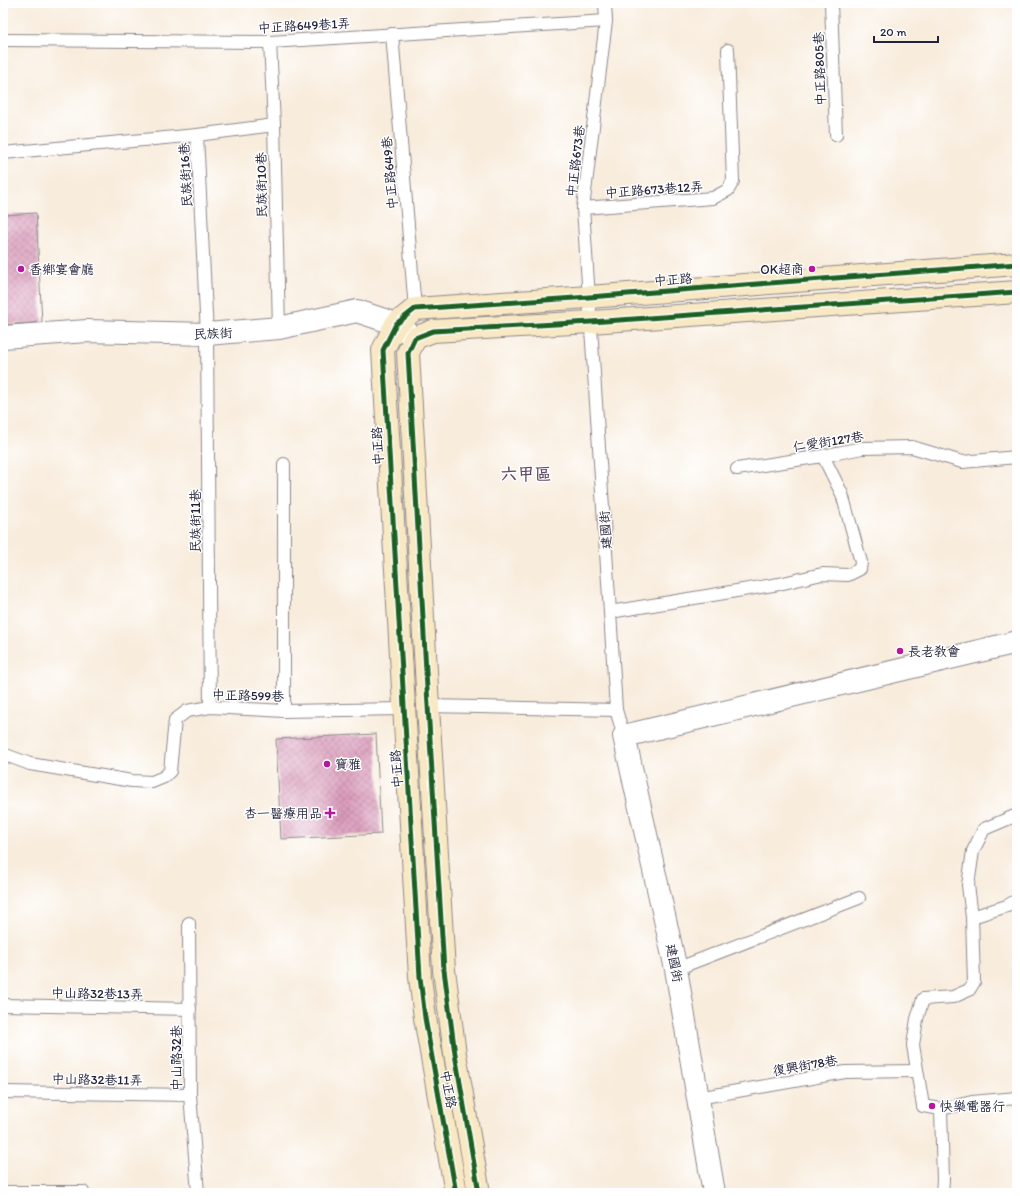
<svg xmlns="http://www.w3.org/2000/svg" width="1020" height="1196" font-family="Itim,'LXGW WenKai TC',sans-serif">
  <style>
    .building { fill: url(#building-cross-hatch) }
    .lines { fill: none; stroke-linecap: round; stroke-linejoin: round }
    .service-casing { stroke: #8d878c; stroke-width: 14 }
    .minor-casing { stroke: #8d878c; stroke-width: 24 }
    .secondary-casing { stroke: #8d878c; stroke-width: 24 }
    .service { stroke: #fff; stroke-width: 12 }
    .minor { stroke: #fff; stroke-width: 22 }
    .secondary { stroke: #f8e8c3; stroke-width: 22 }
    .cycleway-casing { stroke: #fff; stroke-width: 8 }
    .cycleway { stroke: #1b5e20; stroke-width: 5 }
    .poi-dot { fill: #b5179e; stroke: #fff; stroke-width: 1.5 }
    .labels { text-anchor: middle; stroke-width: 3; stroke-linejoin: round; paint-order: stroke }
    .street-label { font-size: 13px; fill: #22223b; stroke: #fff }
    .poi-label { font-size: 13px; fill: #22223b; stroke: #fff; text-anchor: start }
    .district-label { font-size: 17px; font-weight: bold; fill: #624b67; stroke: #fff }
  </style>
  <defs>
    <pattern id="building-cross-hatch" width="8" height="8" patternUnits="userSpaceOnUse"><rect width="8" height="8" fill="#da98b9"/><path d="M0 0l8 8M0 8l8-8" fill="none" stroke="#b07c98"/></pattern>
  </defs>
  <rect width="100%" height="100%" fill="#fff"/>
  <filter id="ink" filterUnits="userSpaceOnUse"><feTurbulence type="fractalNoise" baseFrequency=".025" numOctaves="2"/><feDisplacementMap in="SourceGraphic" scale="8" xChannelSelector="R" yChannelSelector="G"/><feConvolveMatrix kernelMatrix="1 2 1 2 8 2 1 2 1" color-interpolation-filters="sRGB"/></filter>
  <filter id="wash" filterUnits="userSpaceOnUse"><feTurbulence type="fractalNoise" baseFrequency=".012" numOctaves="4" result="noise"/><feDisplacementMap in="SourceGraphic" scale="16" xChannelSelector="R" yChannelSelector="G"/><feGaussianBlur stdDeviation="0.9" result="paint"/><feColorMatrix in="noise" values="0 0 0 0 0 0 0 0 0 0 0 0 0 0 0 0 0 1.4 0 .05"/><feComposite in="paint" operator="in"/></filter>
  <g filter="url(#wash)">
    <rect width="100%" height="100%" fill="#f8ecdc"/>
    <g id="blocks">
      <!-- building -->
      <g class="building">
        <path d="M36,213L42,322L3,325V215Z"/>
        <path d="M376,734L381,834L281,839L276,739Z"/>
      </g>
    </g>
  </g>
  <g filter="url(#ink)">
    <use href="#blocks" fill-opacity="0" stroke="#8d878c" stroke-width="1"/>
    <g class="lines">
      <!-- service casing -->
      <g class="service-casing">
        <g id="service">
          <path d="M605,3L606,21L583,208L610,612L616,710L624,736"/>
          <path d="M831,3L836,135"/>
          <path d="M392,34L415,309"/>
          <path d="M3,40L270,42L606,21"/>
          <path d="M270,42L274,125L279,328"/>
          <path d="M197,135L274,125"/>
          <path d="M3,153L197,135L207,334L210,707"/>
          <path d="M583,208L713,198L728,190L733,181L728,50"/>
          <path d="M737,469L823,456L862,448L912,447L962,462L1017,457"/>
          <path d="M610,612L779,584L822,574L848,575L860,569L861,562L842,494L823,456"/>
          <path d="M428,706L616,710"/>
          <path d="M284,711V464"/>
          <path d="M3,754L30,764L132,781L152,782L164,777L170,771L175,720L187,711L210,707L284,711L403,709"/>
          <path d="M972,917L1007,906L1017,900"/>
          <path d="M189,923L190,1095L198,1193"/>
          <path d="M676,969L859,898"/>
          <path d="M3,1005L190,1009"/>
          <path d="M3,1092L190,1095"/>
          <path d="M698,1098L845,1072L917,1071"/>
          <path d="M941,1109L972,1102L1017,1098"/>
          <path d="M3,1192H83"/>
          <path d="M942,1193L943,1180L941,1109L923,1106L913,1045L917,1019L923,999L953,997L969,990L974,982L972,917L968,885L973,851L984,829L1017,815"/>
        </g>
      </g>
      <!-- minor casing -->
      <g class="minor-casing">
        <g id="minor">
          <path d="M3,337L87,331L207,334L279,328L357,311L396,324L415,338"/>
          <path d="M714,1193L676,969L624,736L1017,642"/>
        </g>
      </g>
      <!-- secondary casing -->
      <g class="secondary-casing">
        <g id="secondary">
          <path d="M456,1193L425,1018L420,977L383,350L396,324L415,309L589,297L1017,264"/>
          <path d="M479,1193L455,1054L444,970L428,706L408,353L415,338L433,331L591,322L1017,292"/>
        </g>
      </g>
      <!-- service -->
      <use href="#service" class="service"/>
      <!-- minor -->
      <use href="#minor" class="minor"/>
      <!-- secondary -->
      <use href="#secondary" class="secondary"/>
      <!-- cycleway casing -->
      <g class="cycleway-casing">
        <g id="cycleway">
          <path d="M456,1193L425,1018L420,977L383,350L396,324L415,309L589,297L1017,264"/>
          <path d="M479,1193L455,1054L444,970L428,706L408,353L415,338L433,331L591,322L1017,292"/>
        </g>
      </g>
      <!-- cycleway -->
      <use href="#cycleway" class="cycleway"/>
    </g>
  </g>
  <!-- markers -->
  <g class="poi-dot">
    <circle cx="21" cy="269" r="4"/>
    <circle cx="812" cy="269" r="4"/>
    <circle cx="900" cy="651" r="4"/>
    <circle cx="327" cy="764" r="4"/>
    <path d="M328 807h4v4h4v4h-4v4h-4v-4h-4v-4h4z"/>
    <circle cx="932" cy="1106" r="4"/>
  </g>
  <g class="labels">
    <!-- street labels -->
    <g class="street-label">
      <text transform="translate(304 25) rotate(-3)" y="5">中正路649巷1弄</text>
      <text transform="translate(819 69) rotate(-92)" y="5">中正路805巷</text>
      <text transform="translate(575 161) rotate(-83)" y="5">中正路673巷</text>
      <text transform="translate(389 173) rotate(-95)" y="5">中正路649巷</text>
      <text transform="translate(185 175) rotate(-93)" y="5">民族街16巷</text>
      <text transform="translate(261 185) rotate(-91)" y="5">民族街10巷</text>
      <text transform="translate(654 189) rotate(-4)" y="5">中正路673巷12弄</text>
      <text transform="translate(673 279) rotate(-4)" y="5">中正路</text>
      <text transform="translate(213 333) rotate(-3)" y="5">民族街</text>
      <text transform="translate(828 441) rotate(-9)" y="5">仁愛街127巷</text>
      <text transform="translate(377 446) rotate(-93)" y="5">中正路</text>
      <text transform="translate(195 521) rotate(-90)" y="5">民族街11巷</text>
      <text transform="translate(605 530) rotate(-94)" y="5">建國街</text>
      <text transform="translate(248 695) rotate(1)" y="5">中正路599巷</text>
      <text transform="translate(396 769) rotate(-94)" y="5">中正路</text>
      <text transform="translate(675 963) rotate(79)" y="5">建國街</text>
      <text transform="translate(97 993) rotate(1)" y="5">中山路32巷13弄</text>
      <text transform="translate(176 1058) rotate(-90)" y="5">中山路32巷</text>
      <text transform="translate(805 1065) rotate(-10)" y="5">復興街78巷</text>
      <text transform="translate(97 1079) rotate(1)" y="5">中山路32巷11弄</text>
      <text transform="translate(449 1089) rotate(80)" y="5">中正路</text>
    </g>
    <!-- poi labels -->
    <g class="poi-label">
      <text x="29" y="274">香鄉宴會廳</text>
      <text x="804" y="274" text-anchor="end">OK超商</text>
      <text x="908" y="656">長老教會</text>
      <text x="335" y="769">寶雅</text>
      <text x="322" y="818" text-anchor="end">杏一醫療用品</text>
      <text x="940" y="1111">快樂電器行</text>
    </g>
    <!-- district labels -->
    <g class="district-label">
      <text x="526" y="480">六甲區</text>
    </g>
  </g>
  <!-- margin -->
  <rect width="1020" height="1196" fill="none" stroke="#fff" stroke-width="16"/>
  <!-- scale -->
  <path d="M874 36v6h64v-6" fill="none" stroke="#22223b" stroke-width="2"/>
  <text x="880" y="36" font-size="12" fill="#22223b" stroke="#ffffff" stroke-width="3" paint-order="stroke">20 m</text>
</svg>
